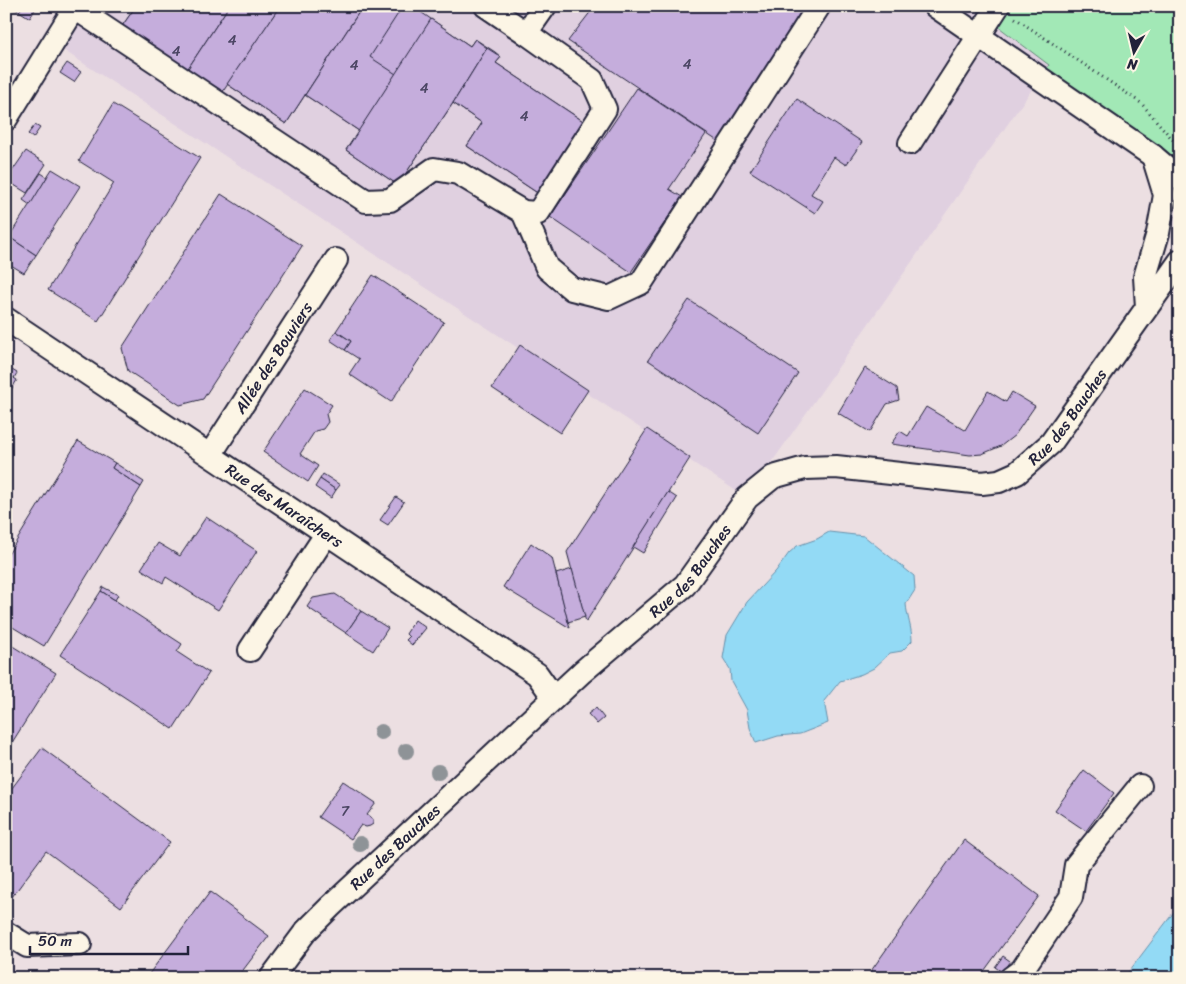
<svg xmlns="http://www.w3.org/2000/svg" width="1186" height="984" font-family="Sriracha,sans-serif">
  <style>
    .built { fill: #e0d0e0 }
    .green { fill: #a2e8b6; stroke: #628578 }
    .water { fill: #93daf5; stroke: #6690ab }
    .building { fill: #c5addc; stroke: #22223b }
    .lines { fill: none; stroke-linecap: round; stroke-linejoin: round }
    .minor-casing { stroke: #22223b; stroke-width: 26 }
    .path { stroke: #22223b; stroke-width: 3; stroke-dasharray: 1 4; stroke-linecap: butt }
    .minor { stroke: #fcf5e5; stroke-width: 22 }
    .tree { fill: #8e9397 }
    .labels { text-anchor: middle; stroke-width: 4.5; stroke-linejoin: round; paint-order: stroke }
    .number-label { font-size: 14px; fill: #4b4563 }
    .street-label { font-size: 16px; fill: #22223b; stroke: #fcf5e5 }
  </style>
  <rect width="100%" height="100%" fill="#ecdfe2"/>
  <filter id="ink" filterUnits="userSpaceOnUse"><feTurbulence type="fractalNoise" baseFrequency=".02" numOctaves="2"/><feDisplacementMap in="SourceGraphic" scale="10" xChannelSelector="R" yChannelSelector="G"/><feConvolveMatrix kernelMatrix="1 2 1 2 8 2 1 2 1" color-interpolation-filters="sRGB"/></filter>
  <g filter="url(#ink)">
    <!-- built -->
    <path class="built" d="M74,6H970L1049,65L747,498L57,46Z"/>
    <!-- green -->
    <path class="green" d="M971,6H1180V176L1038,82L1049,65Z"/>
    <!-- water -->
    <g class="water">
      <path d="M829,532L864,536L914,576L915,590L906,604C907,617 912,628 912,641L902,651L890,653L874,668L862,674L840,681L824,701L828,723L800,734L778,736L756,743L750,728L747,710L731,681L730,669L723,658L727,635L747,602L776,571L789,553L797,546L817,539Z"/>
      <path d="M1180,904V978H1124Z"/>
    </g>
    <!-- building -->
    <g class="building">
      <path d="M11,6H24L19,11Z"/>
      <path d="M24,6H37L30,18L19,11Z"/>
      <path d="M136,6H412L470,46L475,39L495,52L501,57L496,63L586,123L539,194L467,146L482,123L453,103L398,185L346,150L359,131L305,95L286,124L227,84L220,96L120,29Z"/>
      <path d="M136,6H229L185,73L120,29Z"/>
      <path d="M229,6H280L220,96L185,73Z"/>
      <path d="M280,6H363L286,124L227,84Z"/>
      <path d="M363,6H403L370,57L396,74L359,131L305,95Z"/>
      <path d="M595,6H810L719,142L568,41Z"/>
      <path d="M431,19L470,46L475,39L487,48L453,103L398,185L346,150Z"/>
      <path d="M487,48L501,57L496,63L586,123L539,194L467,146L482,123L453,103Z"/>
      <path d="M67,63L81,72L74,82L60,73Z"/>
      <path d="M637,88L706,134L669,189L682,197L631,272L550,217Z"/>
      <path d="M797,99L862,142L846,165L834,157L811,194L823,201L815,213L750,171Z"/>
      <path d="M113,104L200,158L98,321L48,290L114,183L79,161Z"/>
      <path d="M35,125L40,128L33,138L28,134Z"/>
      <path d="M26,151L46,164L27,193L6,180Z"/>
      <path d="M52,169L80,186L36,255L9,237Z"/>
      <path d="M41,173L47,177L30,205L23,200Z"/>
      <path d="M221,194L302,246L203,399L180,405L128,371L122,348Z"/>
      <path d="M9,237L36,255L24,273L6,262V243Z"/>
      <path d="M373,275L444,322L391,402L349,374L359,359L345,350L351,341L336,331Z"/>
      <path d="M689,300L798,373L758,433L648,360Z"/>
      <path d="M336,331L351,341L345,350L330,340Z"/>
      <path d="M520,345L588,390L560,433L492,388Z"/>
      <path d="M7,367L17,373L14,378L6,373Z"/>
      <path d="M865,368L897,388L899,400L887,404L870,432L838,413Z"/>
      <path d="M6,373L17,380L6,398Z"/>
      <path d="M305,388L332,405L326,414L328,422L323,429L315,431L300,454L318,466L308,482L263,452Z"/>
      <path d="M988,391L1006,402L1012,392L1035,406L1015,435L1001,446L982,454L970,455L891,444L900,431L908,436L926,407L965,430Z"/>
      <path d="M647,429L690,458L586,622L567,552Z"/>
      <path d="M78,441L115,463L112,468L141,487L44,646L6,623V558Z"/>
      <path d="M115,463L144,482L141,487L112,468Z"/>
      <path d="M323,474L340,485L336,490L320,479Z"/>
      <path d="M320,479L336,490L331,498L315,487Z"/>
      <path d="M668,492L677,498L643,553L633,547Z"/>
      <path d="M396,497L404,502L388,525L380,520Z"/>
      <path d="M206,517L257,551L218,610L166,577L163,583L141,569L158,543L180,556Z"/>
      <path d="M531,543L552,558L570,628L503,587Z"/>
      <path d="M572,569L585,617L568,622L556,574Z"/>
      <path d="M103,587L118,595L115,600L101,591Z"/>
      <path d="M101,591L182,644L177,652L209,673L173,729L60,655Z"/>
      <path d="M335,594L361,611L346,633L307,607L313,598Z"/>
      <path d="M361,611L388,628L373,651L346,633Z"/>
      <path d="M415,620L426,628L412,645L406,640L409,637L406,634Z"/>
      <path d="M6,642L56,673L6,752Z"/>
      <path d="M596,708L604,718L597,724L588,714Z"/>
      <path d="M42,748L170,842L121,907L46,851L9,901L6,899V796Z"/>
      <path d="M1084,770L1114,793L1086,831L1055,810Z"/>
      <path d="M343,781L376,803L367,815L373,819V824L370,826L366,827L361,825L351,839L318,817Z"/>
      <path d="M964,840L1039,896L979,978H866Z"/>
      <path d="M210,892L269,936L237,978H146Z"/>
      <path d="M1003,956L1010,961L1002,972L995,967Z"/>
    </g>
    <g class="lines">
      <!-- minor casing -->
      <g class="minor-casing">
        <g id="minor">
          <path d="M486,6L526,33L545,6"/>
          <path d="M935,6L1153,156L1180,179"/>
          <path d="M75,8L366,201L390,200L434,169L458,173L523,212L538,213L605,109L592,80L526,33"/>
          <path d="M6,119L76,6"/>
          <path d="M910,143L998,6"/>
          <path d="M523,212L547,268L572,289L609,298L641,283L819,6"/>
          <path d="M1147,307L1145,277L1158,233L1165,195L1153,156"/>
          <path id="s1" d="M6,319L537,674L554,698"/>
          <path id="s2" d="M210,455L336,260"/>
          <path d="M250,650L327,533"/>
          <path d="M6,933L27,946L80,944"/>
          <path id="s3" d="M271,978L306,931L330,907L582,672L685,585L747,498L773,477L805,468L836,467L982,483L999,481L1017,473L1051,443L1180,261"/>
          <path d="M1011,978L1022,970L1071,897L1076,865L1140,786"/>
        </g>
      </g>
      <!-- path -->
      <path class="path" d="M1015,18L1141,103L1180,148"/>
      <!-- minor -->
      <use href="#minor" class="minor"/>
    </g>
    <!-- trees -->
    <g class="tree">
      <circle cx="381" cy="732" r="8"/>
      <circle cx="406" cy="751" r="8"/>
      <circle cx="438" cy="772" r="8"/>
      <circle cx="360" cy="844" r="8"/>
    </g>
  </g>
  <g class="labels">
    <!-- number labels -->
    <g class="number-label">
      <text x="232" y="45">4</text>
      <text x="176" y="56">4</text>
      <text x="687" y="69">4</text>
      <text x="354" y="70">4</text>
      <text x="424" y="93">4</text>
      <text x="524" y="121">4</text>
      <text x="345" y="816">7</text>
    </g>
    <!-- street labels -->
    <g class="street-label">
      <text dy="6" stroke="none"><textPath href="#s2" startOffset="116">Allée des Bouviers</textPath></text>
      <text dy="6" stroke="none"><textPath href="#s3" startOffset="1036">Rue des Bauches</textPath></text>
      <text dy="6" stroke="none"><textPath href="#s1" startOffset="335">Rue des Maraîchers</textPath></text>
      <text dy="6" stroke="none"><textPath href="#s3" startOffset="586">Rue des Bauches</textPath></text>
      <text dy="6" stroke="none"><textPath href="#s3" startOffset="181">Rue des Bauches</textPath></text>
    </g>
  </g>
  <!-- margin -->
  <rect width="1186" height="984" fill="none" stroke="#fcf5e5" stroke-width="25"/>
  <rect x="12" y="12" width="1161" height="959" fill="none" stroke="#22223b" stroke-width="2" filter="url(#ink)"/>
  <!-- north arrow -->
  <g transform="translate(1134 52) rotate(188)" stroke="#fcf5e5" stroke-width="4" paint-order="stroke">
  <path d="M0-4L9 19L0 12L-9 19Z" fill="#22223b"/>
  <text y="-8" font-size="14" font-weight="bold" text-anchor="middle" fill="#22223b">N</text>
  </g>
  <!-- scale -->
  <path d="M30 946v8h158v-8" fill="none" stroke="#22223b" stroke-width="2.5"/>
  <text x="38" y="946" font-size="15" fill="#22223b" stroke="#fcf5e5" stroke-width="4" paint-order="stroke">50 m</text>
</svg>
